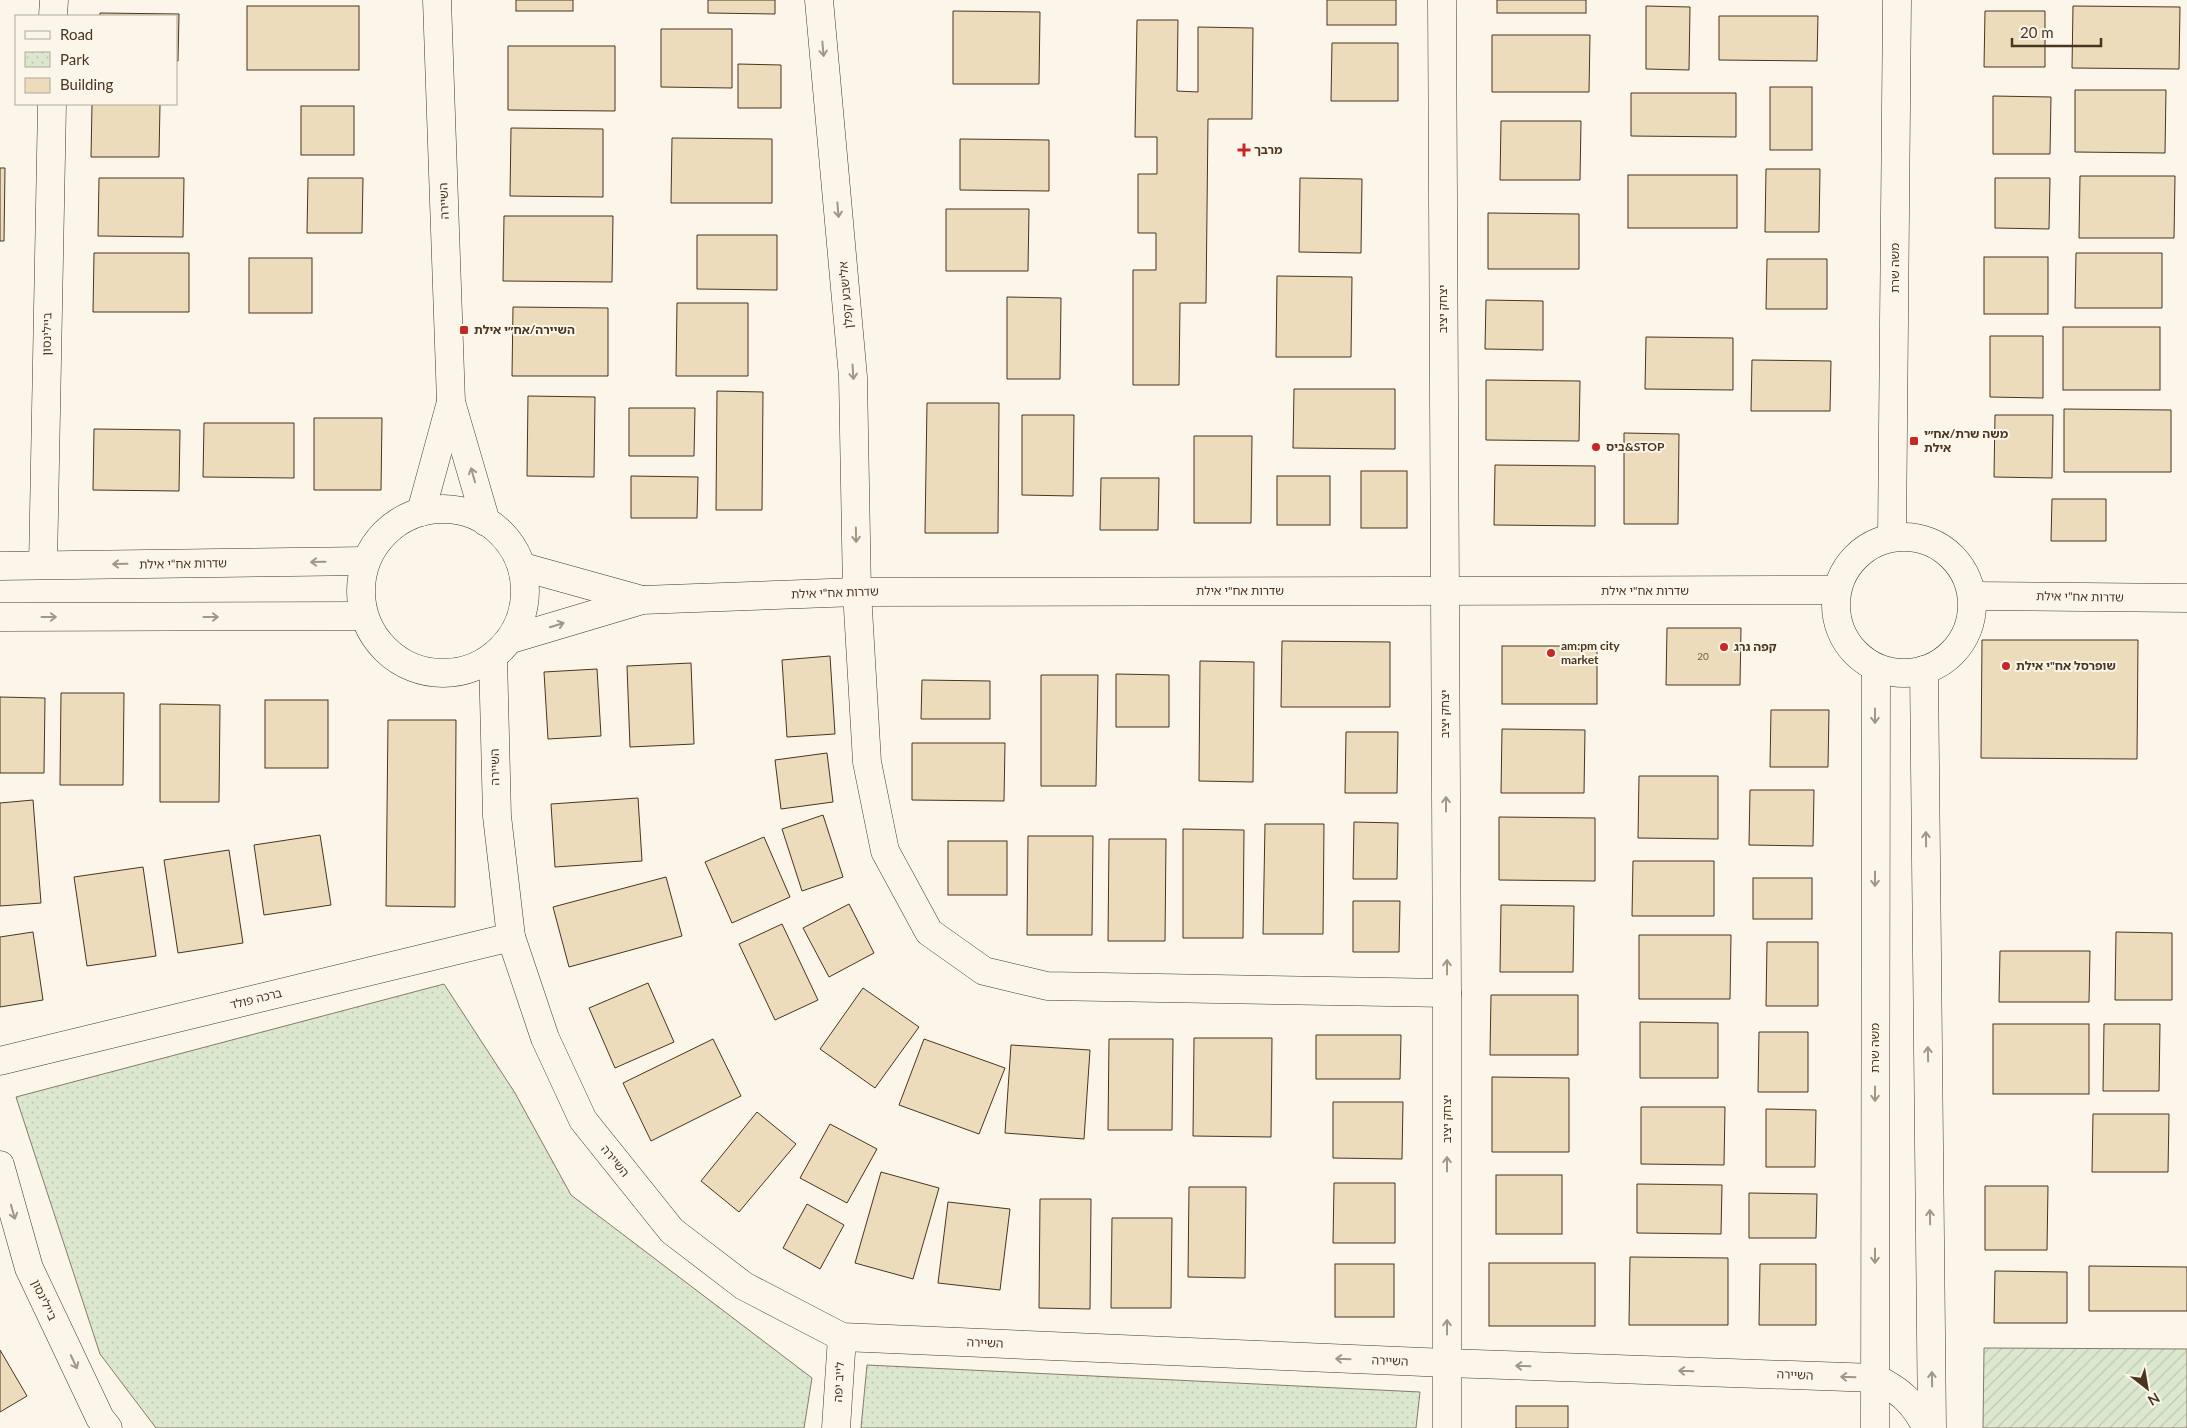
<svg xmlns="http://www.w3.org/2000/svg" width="2187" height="1428" font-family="Lato,'Noto Sans Hebrew',sans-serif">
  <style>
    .park { fill: url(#park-dots); stroke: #887966 }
    .garden { fill: url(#garden-furrows); stroke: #887966 }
    .building { fill: #ecdcbc; stroke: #4a3520 }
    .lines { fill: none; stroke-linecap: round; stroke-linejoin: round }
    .minor-casing { stroke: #4a3520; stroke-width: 29 }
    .major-casing { stroke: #4a3520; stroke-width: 29 }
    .minor { stroke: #fbf6e9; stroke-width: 28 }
    .major { stroke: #fbf6e9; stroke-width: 28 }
    .oneway { stroke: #a29684 }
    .poi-dot { fill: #c62828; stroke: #fbf6e9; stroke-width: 2 }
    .labels { text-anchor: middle; stroke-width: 4; stroke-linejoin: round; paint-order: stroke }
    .number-label { font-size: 10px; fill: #725f47 }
    .poi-label { font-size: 12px; font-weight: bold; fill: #4a3520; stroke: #fbf6e9; text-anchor: start }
    .street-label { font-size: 12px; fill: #4a3520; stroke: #fbf6e9 }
  </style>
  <defs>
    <pattern id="park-dots" width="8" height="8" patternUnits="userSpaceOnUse" patternTransform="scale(1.25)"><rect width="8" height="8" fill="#dce7d0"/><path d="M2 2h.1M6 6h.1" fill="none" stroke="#bec7b2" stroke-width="1.8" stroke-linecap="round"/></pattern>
    <pattern id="garden-furrows" width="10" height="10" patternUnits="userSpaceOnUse" patternTransform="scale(1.25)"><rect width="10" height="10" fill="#dce7d0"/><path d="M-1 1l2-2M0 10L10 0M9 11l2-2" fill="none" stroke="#bec7b2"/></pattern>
  </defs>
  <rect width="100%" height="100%" fill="#fbf6e9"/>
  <!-- park -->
  <g class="park">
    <path d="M444,984L515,1093L571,1195L812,1378L804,1428H156L100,1354L16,1097Z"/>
    <path d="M867,1365L1420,1392L1416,1428H861Z"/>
  </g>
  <!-- garden -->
  <path class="garden" d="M1984,1348L2187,1349V1428H1983Z"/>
  <!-- building -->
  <g class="building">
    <rect x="516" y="0" width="57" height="11"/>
    <path d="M708,0H775V14L708,13Z"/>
    <rect x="1327" y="0" width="69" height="25"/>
    <rect x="1497" y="0" width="89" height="13"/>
    <rect x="247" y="6" width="112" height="64"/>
    <path d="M1646,6L1690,7L1689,70L1646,69Z"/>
    <path d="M2073,6L2180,7L2179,69L2072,68Z"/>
    <path d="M953,11L1040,12L1039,84H953Z"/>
    <path d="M1985,11H2045V67H1984Z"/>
    <path d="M100,13L179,14L178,61H176V16H100Z"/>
    <path d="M1719,16H1818L1817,61L1719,60Z"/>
    <path d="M1137,20H1178L1177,91L1198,92V27L1253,28L1252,119H1208L1206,303H1180L1179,385H1133V270H1156V233H1138V174H1157V137H1135Z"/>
    <path d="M661,29H732V88L661,87Z"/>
    <path d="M1492,35H1590L1589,92H1492Z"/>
    <path d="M1332,43H1398V101H1331Z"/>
    <path d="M508,46H615V111L508,110Z"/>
    <path d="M738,64L781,65V108H738Z"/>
    <rect x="1770" y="87" width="42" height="63"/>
    <path d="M2075,90H2166L2165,153L2075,152Z"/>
    <path d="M1631,93H1736V137L1631,136Z"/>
    <path d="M1993,96L2051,97L2050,154H1993Z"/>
    <path d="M92,104H160L159,157H91Z"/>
    <rect x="301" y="106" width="53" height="49"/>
    <path d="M1501,121H1581L1580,180H1500Z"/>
    <path d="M511,128L603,129V197L510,196Z"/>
    <path d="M672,138L772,139V203H671Z"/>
    <path d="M960,139L1049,140V191L960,190Z"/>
    <path d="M0,168H5L4,241H0Z"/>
    <path d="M1766,169H1820L1819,232H1765Z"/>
    <rect x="1628" y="175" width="109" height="53"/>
    <path d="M2080,176H2175L2174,238H2079Z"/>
    <path d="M99,178H184L183,237L98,236Z"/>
    <path d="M308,178H363L362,233H307Z"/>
    <path d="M1300,178L1362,179L1361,253L1299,252Z"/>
    <path d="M1995,178H2050L2049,229L1995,228Z"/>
    <path d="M946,209H1029L1028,271H946Z"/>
    <path d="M1488,213L1579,214V269H1488Z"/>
    <path d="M504,216H613L612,282L503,281Z"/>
    <path d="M697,235H777V290L697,289Z"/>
    <path d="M94,253H189V312H93Z"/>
    <path d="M2076,253H2162V308H2075Z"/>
    <rect x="1984" y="257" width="64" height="57"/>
    <rect x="249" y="258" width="63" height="55"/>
    <path d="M1767,259H1827V309H1766Z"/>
    <path d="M1277,276L1352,277L1351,357H1276Z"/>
    <path d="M1007,297L1061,298L1060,379H1007Z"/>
    <path d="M1486,300L1543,301V350L1485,349Z"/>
    <path d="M677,303H748V376H676Z"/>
    <path d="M513,307L608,308V376H512Z"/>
    <rect x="2063" y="327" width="97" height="63"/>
    <path d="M1990,336H2043V398L1990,397Z"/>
    <path d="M1646,337L1733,338V390L1645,389Z"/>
    <path d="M1752,360L1831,361L1830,411H1751Z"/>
    <path d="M1486,380L1580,381L1579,441L1486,440Z"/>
    <path d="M1294,389H1395V449L1293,448Z"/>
    <path d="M717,391L763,392L762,510H716Z"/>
    <path d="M528,396L595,397L594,477L527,476Z"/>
    <path d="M927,403H999L998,533H925Z"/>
    <path d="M629,408H695L694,456H629Z"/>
    <path d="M2064,409L2171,410V472H2064Z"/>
    <path d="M1022,415H1074L1073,496L1022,495Z"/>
    <path d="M1995,415H2053L2052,478L1994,477Z"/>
    <path d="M314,418H382L381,490H314Z"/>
    <path d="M204,423H294V478L203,477Z"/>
    <path d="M94,429L180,430L179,491L93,490Z"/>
    <path d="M1624,433L1679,434L1678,524H1624Z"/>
    <path d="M1194,436H1252L1251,523H1194Z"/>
    <path d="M1495,465L1595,466V526L1494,525Z"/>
    <rect x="1361" y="471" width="46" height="57"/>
    <path d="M631,476L698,477L697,518H631Z"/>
    <rect x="1277" y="476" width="53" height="49"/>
    <path d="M1101,478H1159L1158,530H1100Z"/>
    <path d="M2052,499H2106V541H2051Z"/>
    <path d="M1667,628H1741L1740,685H1666Z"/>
    <path d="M1982,640H2138L2137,759L1981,758Z"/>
    <path d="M1282,641L1390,642V707H1281Z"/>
    <rect x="1502" y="646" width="95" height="58"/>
    <path d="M830,656L835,734L787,737L782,660Z"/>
    <path d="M1200,661L1254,662L1253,782L1199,781Z"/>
    <path d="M691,663L694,744L630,747L627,666Z"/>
    <path d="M597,669L601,736L548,739L544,672Z"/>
    <path d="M1116,674L1169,675V727H1116Z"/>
    <path d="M1041,675H1098L1096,786H1041Z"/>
    <path d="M922,680L990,681V719H921Z"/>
    <path d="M61,693H124L123,785H60Z"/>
    <path d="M0,697L45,698L44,773H0Z"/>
    <rect x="265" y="700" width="63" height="68"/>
    <path d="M160,704L220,705L219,802H160Z"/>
    <path d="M1771,710H1829L1828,767H1770Z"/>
    <path d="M388,720H456L455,907L386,906Z"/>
    <path d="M1502,729L1585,730L1584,793H1501Z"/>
    <path d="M1346,732H1398L1397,793H1345Z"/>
    <path d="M912,743H1005L1004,801L912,800Z"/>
    <path d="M827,753L833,802L781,809L775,760Z"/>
    <path d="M1639,776H1718V839L1638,838Z"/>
    <path d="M1750,790H1814L1813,846L1749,845Z"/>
    <path d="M638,798L642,861L555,867L551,804Z"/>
    <path d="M33,800L41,903L0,906V803Z"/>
    <path d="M823,815L843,877L802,891L782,829Z"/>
    <path d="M1499,817L1595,818V881L1499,880Z"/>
    <path d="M1354,822L1398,823L1397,879H1353Z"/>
    <path d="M1265,824H1324L1323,934H1263Z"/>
    <path d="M1183,829L1244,830L1243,938H1183Z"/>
    <path d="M320,835L331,905L264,915L254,845Z"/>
    <path d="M1028,836H1093L1092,935H1027Z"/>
    <path d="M764,837L790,897L732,923L705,862Z"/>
    <path d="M1109,839H1166L1165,941H1108Z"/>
    <rect x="948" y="841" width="59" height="54"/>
    <path d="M229,850L243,943L178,953L164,860Z"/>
    <path d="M1633,861H1714V916H1632Z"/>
    <path d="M143,867L156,956L87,966L74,877Z"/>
    <path d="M666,877L682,936L569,967L553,907Z"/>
    <rect x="1753" y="878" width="59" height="41"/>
    <path d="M1353,901H1400L1399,952H1353Z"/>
    <path d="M849,904L874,953L829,977L803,928Z"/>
    <path d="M1501,905L1574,906L1573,972H1500Z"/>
    <path d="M782,924L818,1000L775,1020L739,944Z"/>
    <path d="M33,932L43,1000L0,1007V937Z"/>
    <path d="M2116,932L2172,933V1000H2115Z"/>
    <path d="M1639,935H1731L1730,999H1639Z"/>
    <path d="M1767,942H1818V1006H1766Z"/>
    <path d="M2000,951H2090L2089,1002H1999Z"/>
    <path d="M648,983L674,1042L615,1068L589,1008Z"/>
    <path d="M863,988L919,1027L875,1088L820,1049Z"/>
    <path d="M1491,995H1578V1055H1490Z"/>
    <path d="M1640,1022L1718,1023V1078H1640Z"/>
    <rect x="1993" y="1024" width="96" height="70"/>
    <path d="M2104,1024H2160L2159,1091H2103Z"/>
    <path d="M1759,1032H1808V1092H1758Z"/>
    <path d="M1316,1035H1401L1400,1079H1316Z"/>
    <path d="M1194,1038H1272L1271,1137L1193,1136Z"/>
    <path d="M713,1039L741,1096L651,1141L623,1083Z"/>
    <path d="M924,1039L1005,1068L979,1134L899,1105Z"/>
    <path d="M1109,1039H1173L1172,1130H1108Z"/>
    <path d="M1011,1045L1090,1050L1084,1139L1005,1133Z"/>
    <path d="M1492,1077L1569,1078V1152H1492Z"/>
    <path d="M1333,1102H1403L1402,1159L1333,1158Z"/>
    <path d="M1641,1107H1725L1724,1165L1641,1164Z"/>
    <path d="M1766,1109L1816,1110L1815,1167H1766Z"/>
    <path d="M757,1112L796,1144L739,1212L701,1181Z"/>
    <path d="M2093,1114H2169L2168,1172H2092Z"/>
    <path d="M830,1124L877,1149L847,1203L800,1178Z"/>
    <path d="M881,1172L939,1188L913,1279L855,1263Z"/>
    <rect x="1496" y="1175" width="66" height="59"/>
    <path d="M1334,1183H1395V1243H1333Z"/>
    <path d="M1637,1184L1722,1185L1721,1234L1637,1233Z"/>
    <path d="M1985,1186H2048L2047,1250H1985Z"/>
    <path d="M1189,1187H1246L1245,1278L1188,1277Z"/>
    <path d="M1749,1193L1817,1194L1816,1238H1749Z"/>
    <path d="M1040,1199H1091L1090,1309L1039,1308Z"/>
    <path d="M948,1202L1010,1209L1000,1290L938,1283Z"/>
    <path d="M807,1204L844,1225L820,1269L783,1248Z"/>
    <path d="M1112,1218H1172L1171,1308H1111Z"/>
    <path d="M1630,1257L1728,1258V1325H1629Z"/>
    <rect x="1489" y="1263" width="106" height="63"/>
    <rect x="1335" y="1264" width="59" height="53"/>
    <path d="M1760,1264H1816V1325H1759Z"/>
    <path d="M2089,1266L2187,1267V1311H2089Z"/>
    <path d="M1995,1271L2067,1272V1323H1994Z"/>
    <path d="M0,1350L27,1396L0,1412Z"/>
    <rect x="1516" y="1406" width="52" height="22"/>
  </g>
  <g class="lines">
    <!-- minor casing -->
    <g class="minor-casing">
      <g id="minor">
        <path d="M437,0L451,402L486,522"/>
        <path d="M819,0L853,377L857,592L867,762L885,851L929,932L984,971L1047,986L1447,993"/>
        <path d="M1442,0L1447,993V1428"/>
        <path d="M53,16L54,0"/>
        <path d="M421,512L451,402"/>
        <path d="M1892,537L1897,0"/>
        <path d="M43,565L52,104"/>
        <path d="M493,657L497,816L511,937L545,1038L583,1120L672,1231L744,1286L842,1337L1447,1363L1875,1378C1901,1391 1913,1402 1927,1428"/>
        <path d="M1924,670L1932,1428"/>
        <path d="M0,1061L511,937"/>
        <path d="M0,1165L29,1268L100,1418L108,1428"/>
        <path d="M836,1428L842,1337"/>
        <path d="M1875,1428L1876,668"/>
      </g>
    </g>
    <!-- major casing -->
    <g class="major-casing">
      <g id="major">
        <circle cx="443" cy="591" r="82"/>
        <circle cx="1904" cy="605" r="68"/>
        <path d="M0,566L366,561"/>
        <path d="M523,567L642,600"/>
        <path d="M1973,596L2187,598"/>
        <path d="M0,617L364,616"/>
        <path d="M511,639L642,600L857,592L1837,590"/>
      </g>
    </g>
    <!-- minor -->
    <use href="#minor" class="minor"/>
    <!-- major -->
    <use href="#major" class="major"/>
  </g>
  <!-- one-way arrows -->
  <defs><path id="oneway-shaft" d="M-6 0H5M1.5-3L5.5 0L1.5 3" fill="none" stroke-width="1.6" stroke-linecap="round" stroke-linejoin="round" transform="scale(1.25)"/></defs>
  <g class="oneway">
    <use href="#oneway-shaft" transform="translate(823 49) rotate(85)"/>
    <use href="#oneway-shaft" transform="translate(838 210) rotate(85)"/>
    <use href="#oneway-shaft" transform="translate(853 372) rotate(86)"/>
    <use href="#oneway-shaft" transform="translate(473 475) rotate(-106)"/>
    <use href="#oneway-shaft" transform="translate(856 535) rotate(89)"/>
    <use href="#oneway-shaft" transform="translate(318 562) rotate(179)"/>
    <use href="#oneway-shaft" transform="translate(120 564) rotate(179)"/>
    <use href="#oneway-shaft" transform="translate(49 617)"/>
    <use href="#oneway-shaft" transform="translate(211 617)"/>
    <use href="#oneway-shaft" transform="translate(557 625) rotate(-17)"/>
    <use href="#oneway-shaft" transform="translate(1875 716) rotate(90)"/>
    <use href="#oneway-shaft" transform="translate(1446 804) rotate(-90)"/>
    <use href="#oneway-shaft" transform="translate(1926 839) rotate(-91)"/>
    <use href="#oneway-shaft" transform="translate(1875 879) rotate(90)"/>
    <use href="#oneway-shaft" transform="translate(1447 967) rotate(-90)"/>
    <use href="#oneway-shaft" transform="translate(1928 1054) rotate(-91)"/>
    <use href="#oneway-shaft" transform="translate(1875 1094) rotate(90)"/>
    <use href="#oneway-shaft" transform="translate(1447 1164) rotate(-90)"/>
    <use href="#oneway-shaft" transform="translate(13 1212) rotate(74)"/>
    <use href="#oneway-shaft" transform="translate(1930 1217) rotate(-91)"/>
    <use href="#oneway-shaft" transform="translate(1875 1256) rotate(90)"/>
    <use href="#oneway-shaft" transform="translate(1447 1327) rotate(-90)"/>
    <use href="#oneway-shaft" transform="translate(1343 1359) rotate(-178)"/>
    <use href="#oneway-shaft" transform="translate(74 1362) rotate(65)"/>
    <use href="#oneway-shaft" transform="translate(1523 1366) rotate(-178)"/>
    <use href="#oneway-shaft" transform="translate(1686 1371) rotate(-178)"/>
    <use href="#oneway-shaft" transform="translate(1848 1377) rotate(-178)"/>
    <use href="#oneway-shaft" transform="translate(1932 1379) rotate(-91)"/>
  </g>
  <!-- markers -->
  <g class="poi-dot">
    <path d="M1241.5 142.5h5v5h5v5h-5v5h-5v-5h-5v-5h5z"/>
    <rect x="459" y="325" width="10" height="10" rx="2.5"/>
    <rect x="1909" y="436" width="10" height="10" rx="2.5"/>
    <circle cx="1596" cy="447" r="5"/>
    <circle cx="1724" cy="647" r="5"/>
    <circle cx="1551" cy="653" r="5"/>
    <circle cx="2006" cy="666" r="5"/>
  </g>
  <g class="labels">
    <!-- number labels -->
    <g class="number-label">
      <text x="1703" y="660">20</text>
    </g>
    <!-- poi labels -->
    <g class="poi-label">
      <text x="1254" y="154">מרבך</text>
      <text x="474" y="334">השיירה/אח״י אילת</text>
      <text x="1924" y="438">משה שרת/אח״י<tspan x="1924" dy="14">אילת</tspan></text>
      <text x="1606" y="451">ביס&amp;STOP</text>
      <text x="1561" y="650">am:pm city<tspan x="1561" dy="14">market</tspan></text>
      <text x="1734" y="651">קפה גרג</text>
      <text x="2016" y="670">שופרסל אח"י אילת</text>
    </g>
    <!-- street labels -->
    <g class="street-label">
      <text transform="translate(444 201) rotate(-92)" y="4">השיירה</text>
      <text transform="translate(1895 268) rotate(-90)" y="4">משה שרת</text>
      <text transform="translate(846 295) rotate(-95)" y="4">אלישבע קפלן</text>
      <text transform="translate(1443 309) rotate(-90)" y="4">יצחק יציב</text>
      <text transform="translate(47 334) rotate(-89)" y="4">ביילינסון</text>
      <text transform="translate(183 564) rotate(-1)" y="4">שדרות אח"י אילת</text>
      <text x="1240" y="595">שדרות אח"י אילת</text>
      <text x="1645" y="595">שדרות אח"י אילת</text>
      <text transform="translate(835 593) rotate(-2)" y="4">שדרות אח"י אילת</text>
      <text transform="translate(2080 597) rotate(1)" y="4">שדרות אח"י אילת</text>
      <text transform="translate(1445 714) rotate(-90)" y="4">יצחק יציב</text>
      <text transform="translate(495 767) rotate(-91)" y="4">השיירה</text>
      <text transform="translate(256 999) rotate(-14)" y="4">ברכה פולד</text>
      <text transform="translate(1875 1048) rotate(-90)" y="4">משה שרת</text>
      <text transform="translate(1447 1119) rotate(-90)" y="4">יצחק יציב</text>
      <text transform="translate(615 1161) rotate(51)" y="4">השיירה</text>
      <text transform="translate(44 1300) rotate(65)" y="4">ביילינסון</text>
      <text transform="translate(985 1343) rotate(2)" y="4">השיירה</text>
      <text transform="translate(1390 1361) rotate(2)" y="4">השיירה</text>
      <text transform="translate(1795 1375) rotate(2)" y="4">השיירה</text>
      <text transform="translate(839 1382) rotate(-87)" y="4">לייב יפה</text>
    </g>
  </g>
  <!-- legend -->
  <rect x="15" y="15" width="162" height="90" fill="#fbf6e9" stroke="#b4a999"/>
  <rect x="25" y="31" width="25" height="8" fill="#fbf6e9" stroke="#b4a999"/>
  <text x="60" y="40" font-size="15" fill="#4a3520">Road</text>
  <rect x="25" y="52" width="25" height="15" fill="url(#park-dots)" stroke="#b4a999"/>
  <text x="60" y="65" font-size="15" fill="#4a3520">Park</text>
  <rect x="25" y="78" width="25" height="15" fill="#ecdcbc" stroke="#b4a999"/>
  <text x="60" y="90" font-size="15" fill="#4a3520">Building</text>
  <!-- north arrow -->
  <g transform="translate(2147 1388) rotate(149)" stroke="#fbf6e9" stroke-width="4" paint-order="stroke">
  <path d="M0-4L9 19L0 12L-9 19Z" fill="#4a3520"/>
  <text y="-8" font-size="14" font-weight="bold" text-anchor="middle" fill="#4a3520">N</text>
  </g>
  <!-- scale -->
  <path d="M2012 38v8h89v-8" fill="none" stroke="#4a3520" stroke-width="2.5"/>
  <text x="2020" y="38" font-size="15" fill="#4a3520" stroke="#fbf6e9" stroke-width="4" paint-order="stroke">20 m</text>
</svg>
